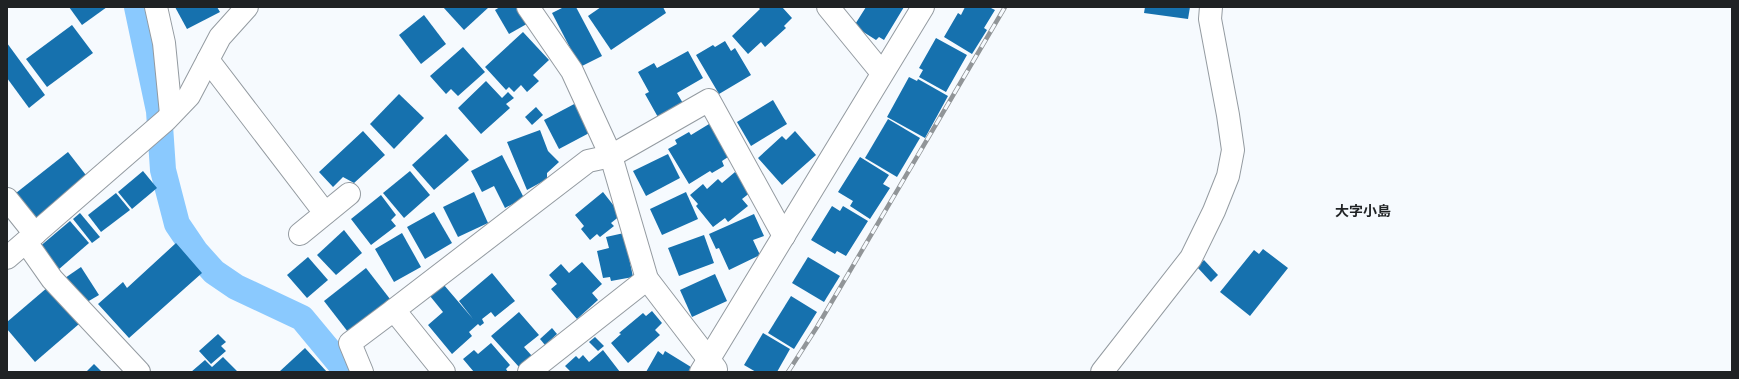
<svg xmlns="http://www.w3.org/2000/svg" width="1739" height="379" font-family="Manrope,'Noto Sans JP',sans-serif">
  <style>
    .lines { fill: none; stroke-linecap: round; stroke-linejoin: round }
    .canal { stroke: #8ac9fe; stroke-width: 26 }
    .building { fill: #1671ae }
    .minor-casing { stroke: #949ba1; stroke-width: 24 }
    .minor { stroke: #fff; stroke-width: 22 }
    .rail-casing { stroke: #919598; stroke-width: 4.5 }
    .rail { stroke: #f6fafe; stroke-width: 3; stroke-dasharray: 9; stroke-linecap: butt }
    .labels { text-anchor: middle; stroke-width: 3.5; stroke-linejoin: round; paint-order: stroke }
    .quarter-label { font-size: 14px; font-weight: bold; fill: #1f2224; stroke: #f6fafe }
  </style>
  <rect width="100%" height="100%" fill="#f6fafe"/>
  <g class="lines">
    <!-- canal -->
    <path class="canal" d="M137,7L159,111L163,170L177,224L196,252L214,272L236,287L302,318L346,371"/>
  </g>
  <!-- building -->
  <g class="building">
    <path d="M69,7H107L82,25Z"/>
    <path d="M175,7H217L220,12L187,29Z"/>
    <path d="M443,7H489L464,30Z"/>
    <path d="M500,7H524L532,21L509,34L495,10Z"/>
    <path d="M564,7H576L602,56L580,67L552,13Z"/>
    <path d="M601,7H663L666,13L611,50L588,16Z"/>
    <path d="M758,7H782L792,18L784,26L786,28L765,47L761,42L748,54L732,36L760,9Z"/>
    <path d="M866,7H904L884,40L879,37L876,40L854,26Z"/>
    <path d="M965,7H989L995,10L984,28L987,30L972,54L944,37L958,13L961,15Z"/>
    <path d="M1145,7H1190L1188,19L1144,13Z"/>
    <path d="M424,15L446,44L421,64L399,35Z"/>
    <path d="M72,25L93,53L47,87L26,59Z"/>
    <path d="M523,32L549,60L533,75L539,81L527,92L521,85L514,92L509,87L506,90L485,67Z"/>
    <path d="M936,38L967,55L946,92L919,77L923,70L919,68Z"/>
    <path d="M725,41L731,51L735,48L751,75L719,94L696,55L713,45L715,47Z"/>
    <path d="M7,43L45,95L29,108L7,78Z"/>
    <path d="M463,47L485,72L458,96L451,89L446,94L430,76Z"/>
    <path d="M688,51L703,78L677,93L684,105L659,119L645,94L649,92L638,72L654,63L657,68Z"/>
    <path d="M909,77L917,81L918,79L948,96L925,138L887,117Z"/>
    <path d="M486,81L502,98L508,92L514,98L506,104L510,108L481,134L458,108Z"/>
    <path d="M399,94L424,118L394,149L370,124Z"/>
    <path d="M773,100L787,124L751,146L737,122Z"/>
    <path d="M578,102L593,131L559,149L544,120Z"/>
    <path d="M536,107L543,115L532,125L525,117Z"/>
    <path d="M888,119L920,138L897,177L865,158Z"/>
    <path d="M714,121L731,155L722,161L724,166L712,173L710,171L689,184L668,149L677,144L675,140L689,132L691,135Z"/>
    <path d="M540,130L548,151L559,162L547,173V179L527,190L507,142Z"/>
    <path d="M363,131L385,155L354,183L343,177L333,187L319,172Z"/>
    <path d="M795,131L816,155L782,185L758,158L782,136L786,140Z"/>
    <path d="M446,134L469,160L434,190L412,165Z"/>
    <path d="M68,152L89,179L37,220L16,193Z"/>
    <path d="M668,154L680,178L646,196L633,171Z"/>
    <path d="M502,155L524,198L505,208L494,186L482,192L471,171Z"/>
    <path d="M860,157L889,175L883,184L890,188L870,219L850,206L853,201L838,192Z"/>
    <path d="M143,171L157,188L132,209L118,192Z"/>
    <path d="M410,171L430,195L404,218L383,193Z"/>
    <path d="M735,172L751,192L742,199L748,206L728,222L725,218L713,227L696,206L698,204L690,195L703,184L707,189L718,179L722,183Z"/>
    <path d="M474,192L488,223L458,237L443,207Z"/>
    <path d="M603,192L621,215L611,223L614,226L600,237L597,234L590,240L581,229L584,226L575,215Z"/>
    <path d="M686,192L698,219L662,235L650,209Z"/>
    <path d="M116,193L130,210L101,232L88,215Z"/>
    <path d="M381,195L396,215L391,220L396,226L371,245L351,219Z"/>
    <path d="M832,206L840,211L843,206L868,221L846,256L837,251L835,254L811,240Z"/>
    <path d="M434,212L452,243L425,259L407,227Z"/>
    <path d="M80,213L100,237L92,243L73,219Z"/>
    <path d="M754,214L764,236L753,240L760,255L729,270L719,248L716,249L709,234Z"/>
    <path d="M70,221L89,243L58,270L38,248Z"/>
    <path d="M344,230L362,253L336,275L317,255Z"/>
    <path d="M402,233L421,267L394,282L375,249Z"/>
    <path d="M624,233L633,277L611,281L610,277L603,278L597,251L609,248L606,237Z"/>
    <path d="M704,235L714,263L679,276L668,248Z"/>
    <path d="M176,243L202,273L129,338L98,304L123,282L127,288Z"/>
    <path d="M1263,249L1288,268L1250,316L1220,292L1254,250L1259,254Z"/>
    <path d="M308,257L328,280L307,298L287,275Z"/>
    <path d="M808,257L840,276L824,302L792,283Z"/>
    <path d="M1204,260L1218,275L1211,282L1197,267Z"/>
    <path d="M582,262L602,284L592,293L598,300L577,319L551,289L557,284L549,275L561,264L569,273Z"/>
    <path d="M81,267L99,295L82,305L65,278Z"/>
    <path d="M366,268L390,299L348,332L324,301Z"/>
    <path d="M492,273L515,301L495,317L491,312L482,319L484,323L480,326L478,324L469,332L472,336L452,354L428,325L443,312L430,296L444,285L473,319L459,301Z"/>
    <path d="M715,274L727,301L692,317L680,290Z"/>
    <path d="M48,287L79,324L35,362L7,329V322Z"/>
    <path d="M791,296L817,312L794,349L768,333Z"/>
    <path d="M652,311L662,323L655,330L660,335L628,363L611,343L621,334L619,333L643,313L646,316Z"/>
    <path d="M519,312L539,335L524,347L532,356L519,367L491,336Z"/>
    <path d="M552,328L557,334L545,345L540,339Z"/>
    <path d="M763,333L790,349L777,372H756L744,365Z"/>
    <path d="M218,334L226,342L221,346L226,351L211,364L199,351Z"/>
    <path d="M595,337L604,346L598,351L589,342Z"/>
    <path d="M491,343L510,365L506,369L508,372H474L463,359L474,350L478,354Z"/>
    <path d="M305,348L327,372H279Z"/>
    <path d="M603,350L620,372H571L565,366L576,356L579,359L583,355L589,362Z"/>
    <path d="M658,351L663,355L665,351L691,367L688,372H646Z"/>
    <path d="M223,357L238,372H191L205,360L212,367Z"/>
    <path d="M94,364L102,372H86Z"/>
  </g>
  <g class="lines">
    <!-- minor casing -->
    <g class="minor-casing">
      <g id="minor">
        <path d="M156,7L164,43L171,114"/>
        <path d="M528,7L572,71L611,156L647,279L716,369"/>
        <path d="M828,7L882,73"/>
        <path d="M208,60L325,213"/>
        <path d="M7,199L35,234"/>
        <path d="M300,234L349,194"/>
        <path d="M26,242L52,279L139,372"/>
        <path d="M7,258L166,120L189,96L220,37L247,7"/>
        <path d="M362,372L350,343L394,310"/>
        <path d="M444,372L394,310L588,161L611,156L709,100L784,236"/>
        <path d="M529,372L647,279"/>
        <path d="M701,372L923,7"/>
        <path d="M1102,372L1191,258L1214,211L1228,176L1233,150L1228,115L1210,19L1211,7"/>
      </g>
    </g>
    <!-- minor -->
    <use href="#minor" class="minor"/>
    <!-- rail casing -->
    <g class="rail-casing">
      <path id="rail" d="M788,372L817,327L1005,7"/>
    </g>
    <!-- rail -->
    <use href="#rail" class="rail"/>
  </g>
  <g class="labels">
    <!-- quarter labels -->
    <g class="quarter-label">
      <text x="1363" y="216">大字小島</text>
    </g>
  </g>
  <!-- border -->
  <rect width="1739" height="379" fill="none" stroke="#1f2224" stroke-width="16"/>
</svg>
